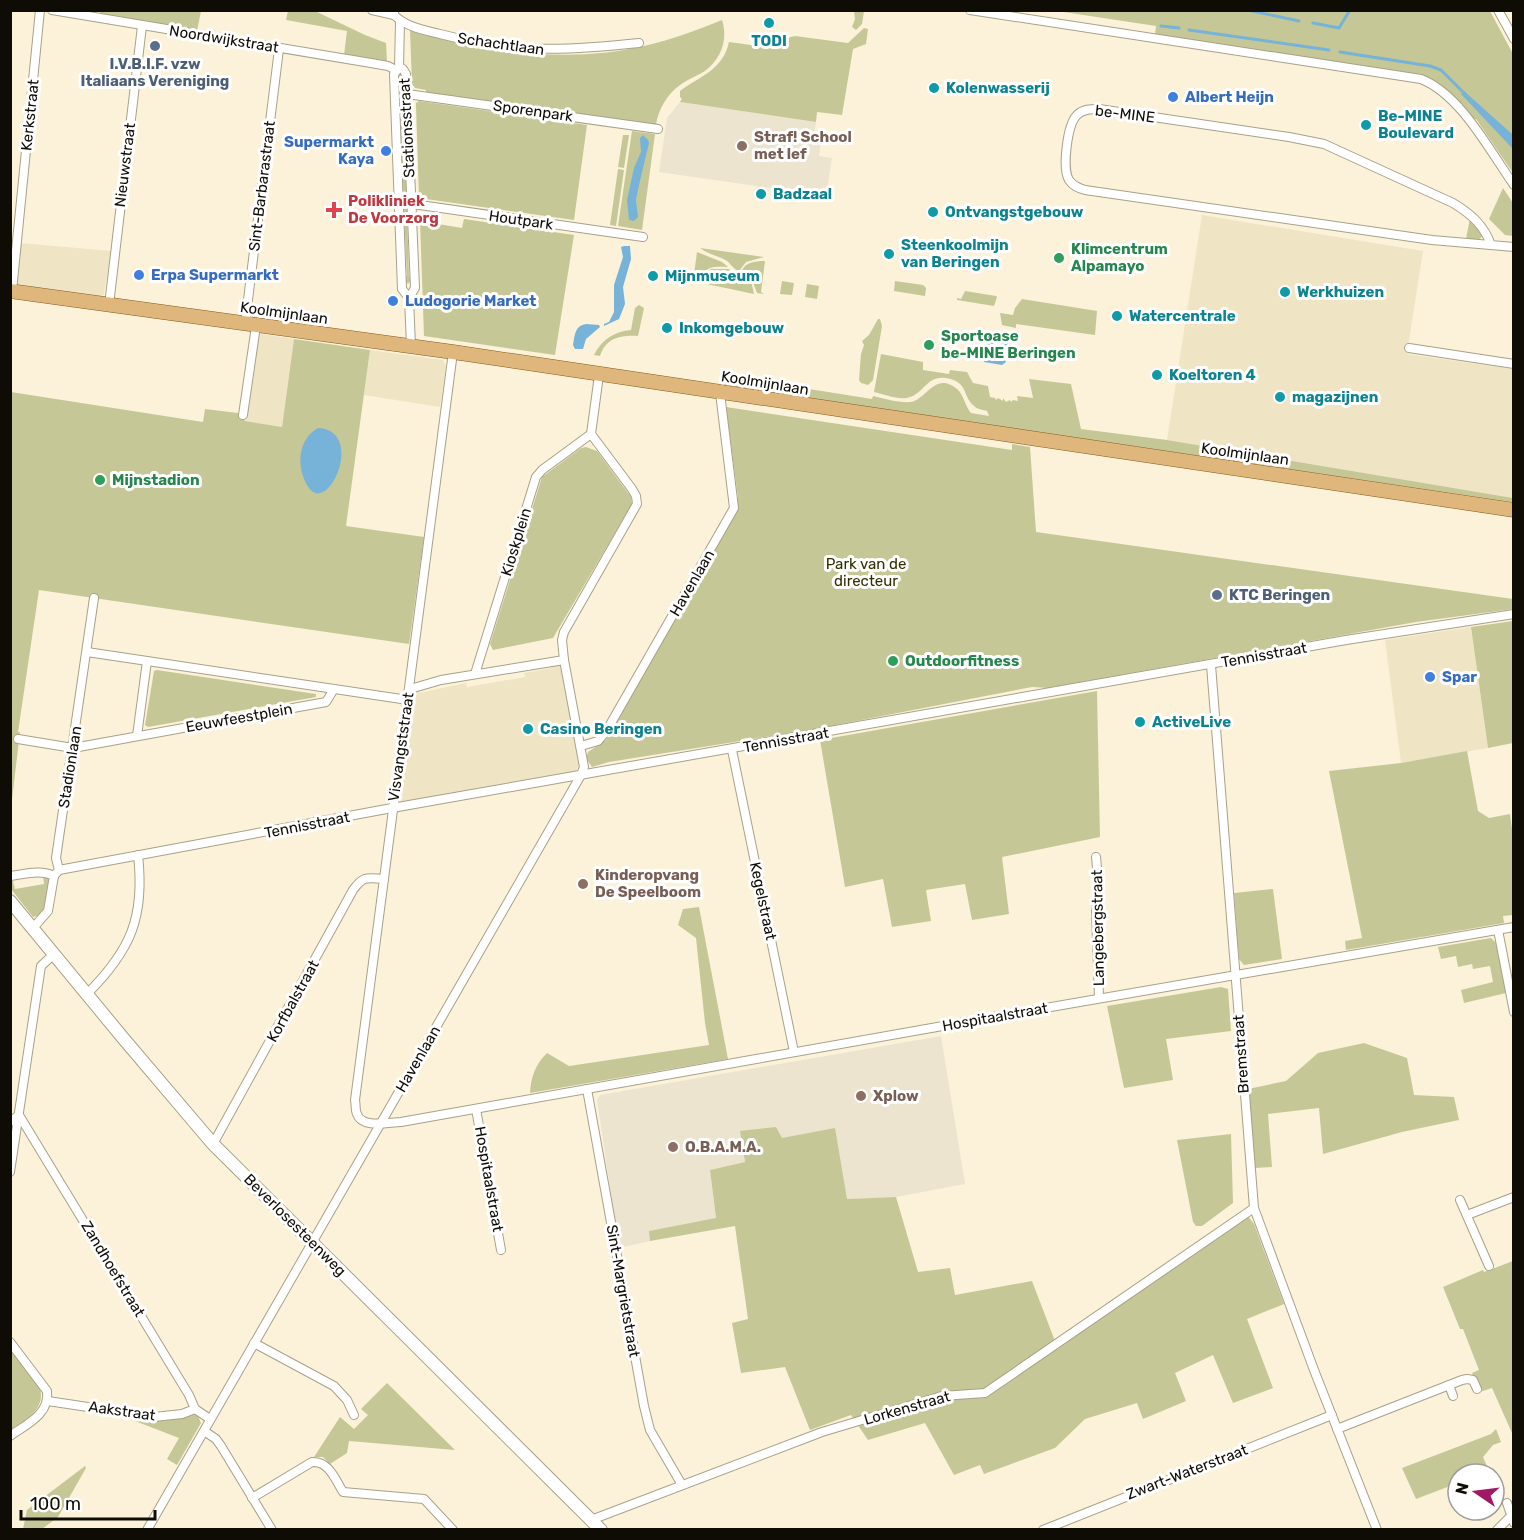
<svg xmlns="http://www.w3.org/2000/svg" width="1524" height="1540" font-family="Rubik,sans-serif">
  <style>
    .built { fill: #efe5c5 }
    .education { fill: #ece4cf }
    .green { fill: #c5c896 }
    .water { fill: #77b2d8 }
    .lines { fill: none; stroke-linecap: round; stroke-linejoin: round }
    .stream { stroke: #77b2d8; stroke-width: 3 }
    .street-casing { stroke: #a8a189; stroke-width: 10 }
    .secondary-casing { stroke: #a8a189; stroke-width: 14 }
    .primary-casing { stroke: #885b1a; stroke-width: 15 }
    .street { stroke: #fff; stroke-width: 8 }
    .secondary { stroke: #fff; stroke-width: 12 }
    .primary { stroke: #dfb67c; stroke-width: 14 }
    .culture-dot { fill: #0f9aa8; stroke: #fff; stroke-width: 2 }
    .service-dot { fill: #5c6f8a; stroke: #fff; stroke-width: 2 }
    .shop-dot { fill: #3f7fe0; stroke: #fff; stroke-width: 2 }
    .education-dot { fill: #8d6e63; stroke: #fff; stroke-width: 2 }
    .health-dot { fill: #e0444e; stroke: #fff; stroke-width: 2 }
    .leisure-dot { fill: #2e9e5b; stroke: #fff; stroke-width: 2 }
    .labels { text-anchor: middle; stroke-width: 6; stroke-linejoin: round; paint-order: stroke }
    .street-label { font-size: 15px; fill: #0f0c05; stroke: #fff }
    .culture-label { font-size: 15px; font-weight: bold; fill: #0d838f; stroke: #fff; text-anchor: start }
    .service-label { font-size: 15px; font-weight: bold; fill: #4e5e75; stroke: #fff }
    .shop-label { font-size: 15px; font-weight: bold; fill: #366cbe; stroke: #fff; text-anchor: start }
    .education-label { font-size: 15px; font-weight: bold; fill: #785e54; stroke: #fff; text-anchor: start }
    .health-label { font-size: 15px; font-weight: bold; fill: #be3a42; stroke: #fff; text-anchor: start }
    .leisure-label { font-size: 15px; font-weight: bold; fill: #27864d; stroke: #fff; text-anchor: start }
    .park-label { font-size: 15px; fill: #2f3000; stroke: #fff }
  </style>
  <rect width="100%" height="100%" fill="#fbf2d9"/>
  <!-- built -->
  <g class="built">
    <path d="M1202,215L1423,251L1407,354L1513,369V498L1167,440Z"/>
    <path d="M20,243L111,251L104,294L101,297L19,285L17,282Z"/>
    <path d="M261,334L294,339L282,427L245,421L257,339Z"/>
    <path d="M370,350L443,360L446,366L440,407L364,395Z"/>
    <path d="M1471,627L1488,748L1401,763L1385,640Z"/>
    <path d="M557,664L562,667L580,764L576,771L405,802L400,801L398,799L411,695L413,692L418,690L419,693L466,683L467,687L525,677L524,673L551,668V665Z"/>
  </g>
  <!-- education -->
  <g class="education">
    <path d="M680,102L816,122L814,134L822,136L819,156L832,158L826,196L659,172L667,118Z"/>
    <path d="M941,1036L965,1184L896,1197L847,1199L782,1138L741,1131L745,1162L710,1170L716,1219L650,1231V1241L619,1248L597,1100L600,1095Z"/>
  </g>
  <!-- green -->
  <g class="green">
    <path d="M100,10L201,11L197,31L100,15Z"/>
    <path d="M288,11H315L365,35L386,43L387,62L344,55L347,31L286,20Z"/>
    <path d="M854,11H864L862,24L856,30L852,27L855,19Z"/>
    <path d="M1057,11H1490L1513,54V173L1476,119L1473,120C1453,93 1443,82 1410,73L1155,35L1156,26Z"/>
    <path d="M722,20C728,39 722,58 705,71C697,76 688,79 680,85C667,94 658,110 656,125L426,93V90L415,88L412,84L410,30C486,52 566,64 644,46C671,40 697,30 722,20Z"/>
    <path d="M864,28L868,29L866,44L853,49L842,115L817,112L816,122L680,102L682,99L680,97V91C700,76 723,70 729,42L765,47H780L779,40L795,36L848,43Z"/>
    <path d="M399,72L402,73L404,77L402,80L406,184L409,188L405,192L401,188L403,185L399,80L397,77Z"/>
    <path d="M419,101L587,125L574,220L419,198L416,106V103Z"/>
    <path d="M632,131L655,134L642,230L618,226Z"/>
    <path d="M623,135H629L624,168L618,167Z"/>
    <path d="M618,169L624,170L616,226L610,225Z"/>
    <path d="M1503,188L1513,203V236L1505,235L1489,219Z"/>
    <path d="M404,206L408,207L409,210L407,213L409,276L412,279L408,284L404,279L407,276L404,213L401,211Z"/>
    <path d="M1470,218L1483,235L1479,240L1466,239Z"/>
    <path d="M464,219L574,235L555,355L424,336L420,221L462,228Z"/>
    <path d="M700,248L764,257L746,262L739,271C733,269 732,265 727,261C720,256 709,255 700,248Z"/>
    <path d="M697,252L722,262L728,267C711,266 705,266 699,283L693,282Z"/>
    <path d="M765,261L761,292L764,294L757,293L751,277L742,271C745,262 756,261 765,261Z"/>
    <path d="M711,269H729L731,271L744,274L752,285L754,294L702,283L705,274Z"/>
    <path d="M782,281L794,283L792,295L780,294Z"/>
    <path d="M895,281L923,285L926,288L925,296L894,291Z"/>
    <path d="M807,284L819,286L817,299L805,297Z"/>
    <path d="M965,291L996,296L997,297L994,306L957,300V298L961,299Z"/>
    <path d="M1022,299L1097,311L1095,335L1016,324V328L1002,325L1000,313L1013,315L1015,308Z"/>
    <path d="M639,305L644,308L638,336C620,335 606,338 600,356L594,355C601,340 615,331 631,330L635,308Z"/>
    <path d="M878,319H880L882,326L873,380L868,385L861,383L859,380L861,354L864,345L862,341L869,335Z"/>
    <path d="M294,339L370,350L346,526L424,537L409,644L39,590L18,732H20L11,808V392L203,422L205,409L238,413L245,421L282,427Z"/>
    <path d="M881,354L923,362V370L949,374L950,370L967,372L973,383L988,386L990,397L995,398L996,400L998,398L1003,401V398L1006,402L1010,400L1011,402L1013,400L1018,401L1017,396L1033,398L1029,379L1071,384L1081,429L1167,440L1513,498V502L724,386L728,376L872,399L873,396C885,399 899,403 911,402C927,399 935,371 957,389C964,395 965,406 971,413L989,416L987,411C983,410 977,409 974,406C962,396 969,382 946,378C927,375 925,392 910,397C900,401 884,394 874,392Z"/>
    <path d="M726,407L1012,450V444L1030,447L1036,532L1513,599V609L1416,622L1048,688L1032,687L815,729L609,762L592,767L586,758L588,752L606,740L737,511L738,497Z"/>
    <path d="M586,447L597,451L631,497L632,504L553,638L493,650L490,644L542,477L581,448Z"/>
    <path d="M1513,621V743L1488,748L1471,627Z"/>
    <path d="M156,670H157L316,694V697L148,727L145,725L154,671Z"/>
    <path d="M1097,691L1100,837L1002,857L1009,914L972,920L965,884L926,890L931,921L892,927L883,879L845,887L820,740Z"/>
    <path d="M1467,751L1478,811L1489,818L1510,814L1514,844L1513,915L1503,916L1504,923L1346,950L1345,941L1362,938L1329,771L1401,763Z"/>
    <path d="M43,875L49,878L45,907L40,915L33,917L11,889L10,880L13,881L15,889L44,884Z"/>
    <path d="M1273,889L1282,959L1244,965L1239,959L1234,893Z"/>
    <path d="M699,907L728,1059L530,1093C531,1077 535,1065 547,1053L569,1066L709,1045L705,1023L696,938L678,925L683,909Z"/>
    <path d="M1491,938L1496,943L1506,993L1464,1003L1461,990L1493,982L1490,966L1473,969L1472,964L1458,967L1456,956L1441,959L1438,947Z"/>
    <path d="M1221,987L1228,989L1231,1031L1166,1039L1173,1080L1124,1088L1107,1006Z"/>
    <path d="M1364,1043L1407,1058L1414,1095L1454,1097L1459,1120L1402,1132L1323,1154L1319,1108L1268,1114L1272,1167L1254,1168L1248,1089L1286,1081L1318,1053Z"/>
    <path d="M776,1127L782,1138L835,1128L847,1199L896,1197L918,1272L950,1268L955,1295L1032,1281L1058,1349L1101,1316L1248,1216L1254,1224L1284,1304L1247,1319L1273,1388L1233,1403L1213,1355L1175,1373L1186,1401L1143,1419L1137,1403L1085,1419L1055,1448L984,1474L980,1465L954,1475L925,1423L868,1440L851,1415L810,1430L785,1367L741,1373L732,1323L748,1319L735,1226L650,1241L649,1231L716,1218L710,1170L745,1162L740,1131Z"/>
    <path d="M1231,1134L1233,1203L1202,1226H1196L1193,1222L1177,1140Z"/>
    <path d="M1513,1261L1514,1432L1512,1433L1492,1388L1480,1392L1479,1390L1472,1373L1479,1370L1463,1329H1460L1443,1287L1483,1270L1484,1272Z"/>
    <path d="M11,1349L40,1388C46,1410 25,1419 11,1430Z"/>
    <path d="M387,1383L455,1450L349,1441L347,1453L330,1464L323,1457H314L340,1417L354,1429L368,1415L361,1409Z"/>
    <path d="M190,1414L198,1416L201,1423L177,1465L167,1459L179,1438L122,1416L164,1421Z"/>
    <path d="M1496,1429L1501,1442L1493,1445L1483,1457L1489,1471L1482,1474H1458V1483L1416,1499L1402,1468L1491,1434Z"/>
    <path d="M85,1466L86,1468L58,1517L42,1529H23L27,1510Z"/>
  </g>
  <!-- water -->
  <g class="water">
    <path d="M1464,91L1513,135V149L1461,94Z"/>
    <path d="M643,135L648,140L649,143L639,185L636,200L638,217L634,221L629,220L627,200L634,168L641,152L640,138Z"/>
    <path d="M624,246H630L631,259L623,287L625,304L619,319L604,326V324L609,322L614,312V285L623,257L621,247Z"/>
    <path d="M586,324L599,325L600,327L586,339L583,349H575L573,345C575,334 575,326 586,324Z"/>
    <path d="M988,336L1006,339L1009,343L1006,346L1004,359L1006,362L1002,365L984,362Z"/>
    <path d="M318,428C367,430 327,521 307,485C296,466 298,439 318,428Z"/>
  </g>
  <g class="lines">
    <!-- stream -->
    <g class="stream">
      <path d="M1248,10L1299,21"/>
      <path d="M1313,23L1339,28L1350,10"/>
      <path d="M1161,26L1179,28"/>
      <path d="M1189,30L1329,50"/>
      <path d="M1340,52L1430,66L1441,70L1466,95"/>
    </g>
    <!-- street casing -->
    <g class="street-casing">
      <g id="street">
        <path d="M52,10L371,63L388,66L396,70"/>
        <path d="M372,10L394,15"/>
        <path d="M394,10V15C406,27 424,30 440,34C513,53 565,51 639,43"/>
        <path d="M970,10L1421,79C1461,95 1489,150 1514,185"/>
        <path d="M1498,10L1514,39"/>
        <path d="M400,22L399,68L394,74L402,289L409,298"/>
        <path d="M399,68L403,69L406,74L415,288L409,298L411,346"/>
        <path d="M407,94L658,129"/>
        <path d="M399,202L643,237"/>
        <path d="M1491,245C1484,225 1471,214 1453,203L1324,144L1289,137L1099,109C1091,109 1083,109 1077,115C1067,125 1062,169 1069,180C1073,186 1078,188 1085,190L1432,240L1514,247"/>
        <path d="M12,291L40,10"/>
        <path d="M109,305L142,26"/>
        <path d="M245,324L279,49"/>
        <path d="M1409,348L1514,364"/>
        <path d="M453,352L355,1100C356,1104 355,1110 357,1114C362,1129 389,1122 401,1122L1016,1013L1514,927"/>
        <path d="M243,415L256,326"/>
        <path d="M87,652L408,700"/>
        <path d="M1211,665L1254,1208L1314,1370L1377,1530"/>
        <path d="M475,674L536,477L542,470L591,434"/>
        <path d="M410,689L441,680L564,660"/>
        <path d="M137,736L147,661"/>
        <path d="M18,739L73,748L326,702L334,689"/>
        <path d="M581,746L598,741L607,730L734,508L720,393"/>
        <path d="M732,750L794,1052"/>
        <path d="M1096,857L1099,890L1096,912L1099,998"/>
        <path d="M59,870L392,808L1346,640L1514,614"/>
        <path d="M59,870L56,858L94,598"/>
        <path d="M10,876C25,874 41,869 54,876"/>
        <path d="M33,928L48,911L54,876L59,870"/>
        <path d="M1498,930L1514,1012"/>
        <path d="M87,994C131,950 145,917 138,855"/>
        <path d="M587,1089L644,1406L650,1430L682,1485"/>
        <path d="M476,1109L501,1250"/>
        <path d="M10,1122L19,1115L189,1395L195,1409L210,1419"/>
        <path d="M213,1144L353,890C364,875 367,878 384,879"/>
        <path d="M10,1172L41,966L54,954"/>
        <path d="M1460,1200L1489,1266"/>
        <path d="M1467,1215L1514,1197"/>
        <path d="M10,1342L47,1391C50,1414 27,1424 10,1436"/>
        <path d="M254,1343L334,1386L347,1400L354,1415"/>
        <path d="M1449,1385L1453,1396"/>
        <path d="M48,1401L154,1417L182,1414L195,1409"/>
        <path d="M1337,1429L1462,1380L1467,1379L1473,1380L1477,1389"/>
        <path d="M204,1431L216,1439L221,1446L272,1530"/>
        <path d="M252,1498L312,1462C329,1461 335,1479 343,1492L424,1499L453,1530"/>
        <path d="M1507,1503L1514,1523"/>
        <path d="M591,1520L822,1432L942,1396L985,1393L1254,1208"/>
        <path d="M147,1530L581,775L584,767L564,660L562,640L564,632L637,504L636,496L632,489L591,434L599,375"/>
        <path d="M1043,1530L1332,1415"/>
        <path d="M1497,1530L1511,1516"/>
      </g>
    </g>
    <!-- secondary casing -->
    <g class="secondary-casing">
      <path id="secondary" d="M10,901L123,1038L213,1144L601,1530"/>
    </g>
    <!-- primary casing -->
    <g class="primary-casing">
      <path id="primary" d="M10,291L453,352L1514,510"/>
    </g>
    <!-- street -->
    <use href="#street" class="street"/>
    <!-- secondary -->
    <use href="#secondary" class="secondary"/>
    <!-- primary -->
    <use href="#primary" class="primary"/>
  </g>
  <!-- markers -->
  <g class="culture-dot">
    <circle cx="769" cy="23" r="6"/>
    <circle cx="934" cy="88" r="6"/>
    <circle cx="1366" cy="125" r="6"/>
    <circle cx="761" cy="194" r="6"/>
    <circle cx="933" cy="212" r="6"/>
    <circle cx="889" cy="254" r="6"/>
    <circle cx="653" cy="276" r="6"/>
    <circle cx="1285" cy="292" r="6"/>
    <circle cx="1117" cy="316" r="6"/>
    <circle cx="667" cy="328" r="6"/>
    <circle cx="1157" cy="375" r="6"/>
    <circle cx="1280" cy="397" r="6"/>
    <circle cx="1140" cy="722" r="6"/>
    <circle cx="528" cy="729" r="6"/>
  </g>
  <g class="service-dot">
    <circle cx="155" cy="46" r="6"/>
    <circle cx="1217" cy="595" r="6"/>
  </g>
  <g class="shop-dot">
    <circle cx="1173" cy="97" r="6"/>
    <circle cx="386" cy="151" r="6"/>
    <circle cx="139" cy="275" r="6"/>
    <circle cx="393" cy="301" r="6"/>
    <circle cx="1430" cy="677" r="6"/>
  </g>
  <g class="education-dot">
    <circle cx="742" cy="146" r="6"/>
    <circle cx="583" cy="884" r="6"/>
    <circle cx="861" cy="1096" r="6"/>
    <circle cx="673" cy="1147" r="6"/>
  </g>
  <path class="health-dot" d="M331 201h6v6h6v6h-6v6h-6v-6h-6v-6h6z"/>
  <g class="leisure-dot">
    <circle cx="1059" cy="258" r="6"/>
    <circle cx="929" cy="345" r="6"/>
    <circle cx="100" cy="480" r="6"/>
    <circle cx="893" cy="661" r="6"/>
  </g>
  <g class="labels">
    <!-- street labels -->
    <g class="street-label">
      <text transform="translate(224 39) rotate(9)" y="5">Noordwijkstraat</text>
      <text transform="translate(501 44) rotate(8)" y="5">Schachtlaan</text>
      <text transform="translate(533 111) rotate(8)" y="5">Sporenpark</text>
      <text transform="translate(1125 114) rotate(7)" y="5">be-MINE</text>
      <text transform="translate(30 115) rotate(-84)" y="5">Kerkstraat</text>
      <text transform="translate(407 128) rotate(-93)" y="5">Stationsstraat</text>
      <text transform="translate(125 165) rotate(-83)" y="5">Nieuwstraat</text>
      <text transform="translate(262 186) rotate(-83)" y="5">Sint-Barbarastraat</text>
      <text transform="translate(521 220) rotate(8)" y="5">Houtpark</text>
      <text transform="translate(284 313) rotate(8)" y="5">Koolmijnlaan</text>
      <text transform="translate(765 383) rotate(9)" y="5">Koolmijnlaan</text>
      <text transform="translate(1245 454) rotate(8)" y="5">Koolmijnlaan</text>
      <text transform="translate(516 542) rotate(-73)" y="5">Kioskplein</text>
      <text transform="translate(692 583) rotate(-60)" y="5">Havenlaan</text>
      <text transform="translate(1264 655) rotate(-10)" y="5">Tennisstraat</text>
      <text transform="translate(239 718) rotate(-10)" y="5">Eeuwfeestplein</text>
      <text transform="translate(786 740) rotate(-10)" y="5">Tennisstraat</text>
      <text transform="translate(401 747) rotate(-82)" y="5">Visvangststraat</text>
      <text transform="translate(70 767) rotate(-81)" y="5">Stadionlaan</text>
      <text transform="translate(307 825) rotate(-11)" y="5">Tennisstraat</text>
      <text transform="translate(763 901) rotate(78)" y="5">Kegelstraat</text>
      <text transform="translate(1098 928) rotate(-91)" y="5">Langebergstraat</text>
      <text transform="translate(293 1001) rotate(-61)" y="5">Korfbalstraat</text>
      <text transform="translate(995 1017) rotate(-10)" y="5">Hospitaalstraat</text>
      <text transform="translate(1241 1054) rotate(-94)" y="5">Bremstraat</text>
      <text transform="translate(418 1059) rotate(-60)" y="5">Havenlaan</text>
      <text transform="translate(489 1179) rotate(80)" y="5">Hospitaalstraat</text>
      <text transform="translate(295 1225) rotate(45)" y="5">Beverlosesteenweg</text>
      <text transform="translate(113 1269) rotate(59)" y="5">Zandhoefstraat</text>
      <text transform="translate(623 1291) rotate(80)" y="5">Sint-Margrietstraat</text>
      <text transform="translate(907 1408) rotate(-16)" y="5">Lorkenstraat</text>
      <text transform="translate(122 1411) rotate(8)" y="5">Aakstraat</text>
      <text transform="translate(1187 1472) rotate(-21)" y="5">Zwart-Waterstraat</text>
    </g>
    <!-- culture labels -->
    <g class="culture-label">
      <text x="769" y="46" text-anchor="middle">TODI</text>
      <text x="946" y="93">Kolenwasserij</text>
      <text x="1378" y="121">Be-MINE<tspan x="1378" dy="17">Boulevard</tspan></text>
      <text x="773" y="199">Badzaal</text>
      <text x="945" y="217">Ontvangstgebouw</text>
      <text x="901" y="250">Steenkoolmijn<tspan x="901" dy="17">van Beringen</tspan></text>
      <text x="665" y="281">Mijnmuseum</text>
      <text x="1297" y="297">Werkhuizen</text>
      <text x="1129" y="321">Watercentrale</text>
      <text x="679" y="333">Inkomgebouw</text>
      <text x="1169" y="380">Koeltoren 4</text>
      <text x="1292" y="402">magazijnen</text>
      <text x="1152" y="727">ActiveLive</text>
      <text x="540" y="734">Casino Beringen</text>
    </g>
    <!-- service labels -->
    <g class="service-label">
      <text x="155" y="69">I.V.B.I.F. vzw<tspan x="155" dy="17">Italiaans Vereniging</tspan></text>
      <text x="1229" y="600" text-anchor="start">KTC Beringen</text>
    </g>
    <!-- shop labels -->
    <g class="shop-label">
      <text x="1185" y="102">Albert Heijn</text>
      <text x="374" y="147" text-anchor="end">Supermarkt<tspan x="374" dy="17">Kaya</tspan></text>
      <text x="151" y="280">Erpa Supermarkt</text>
      <text x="405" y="306">Ludogorie Market</text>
      <text x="1442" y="682">Spar</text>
    </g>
    <!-- education labels -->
    <g class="education-label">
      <text x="754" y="142">Straf! School<tspan x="754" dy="17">met lef</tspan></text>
      <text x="595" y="880">Kinderopvang<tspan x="595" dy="17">De Speelboom</tspan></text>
      <text x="873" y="1101">Xplow</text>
      <text x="685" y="1152">O.B.A.M.A.</text>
    </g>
    <!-- health labels -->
    <g class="health-label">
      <text x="348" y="206">Polikliniek<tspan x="348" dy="17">De Voorzorg</tspan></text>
    </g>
    <!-- leisure labels -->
    <g class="leisure-label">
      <text x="1071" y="254">Klimcentrum<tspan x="1071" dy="17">Alpamayo</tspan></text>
      <text x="941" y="341">Sportoase<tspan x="941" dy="17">be-MINE Beringen</tspan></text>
      <text x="112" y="485">Mijnstadion</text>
      <text x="905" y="666">Outdoorfitness</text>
    </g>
    <!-- park labels -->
    <g class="park-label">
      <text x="866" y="569">Park van de<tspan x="866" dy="17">directeur</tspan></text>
    </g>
  </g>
  <!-- border -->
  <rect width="1524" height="1540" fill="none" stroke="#0f0c05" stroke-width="24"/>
  <!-- north arrow -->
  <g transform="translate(1476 1492) rotate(284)"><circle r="28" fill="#ffffff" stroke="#9f9e9b" stroke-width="1.5"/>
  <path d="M0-4.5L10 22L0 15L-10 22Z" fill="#a11864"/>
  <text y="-9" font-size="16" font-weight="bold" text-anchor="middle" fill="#0f0c05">N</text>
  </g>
  <!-- scale -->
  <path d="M21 1510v9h134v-9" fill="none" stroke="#0f0c05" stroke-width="3"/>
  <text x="30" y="1510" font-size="18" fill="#0f0c05" stroke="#ffffff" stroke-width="4.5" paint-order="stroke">100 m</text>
</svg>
